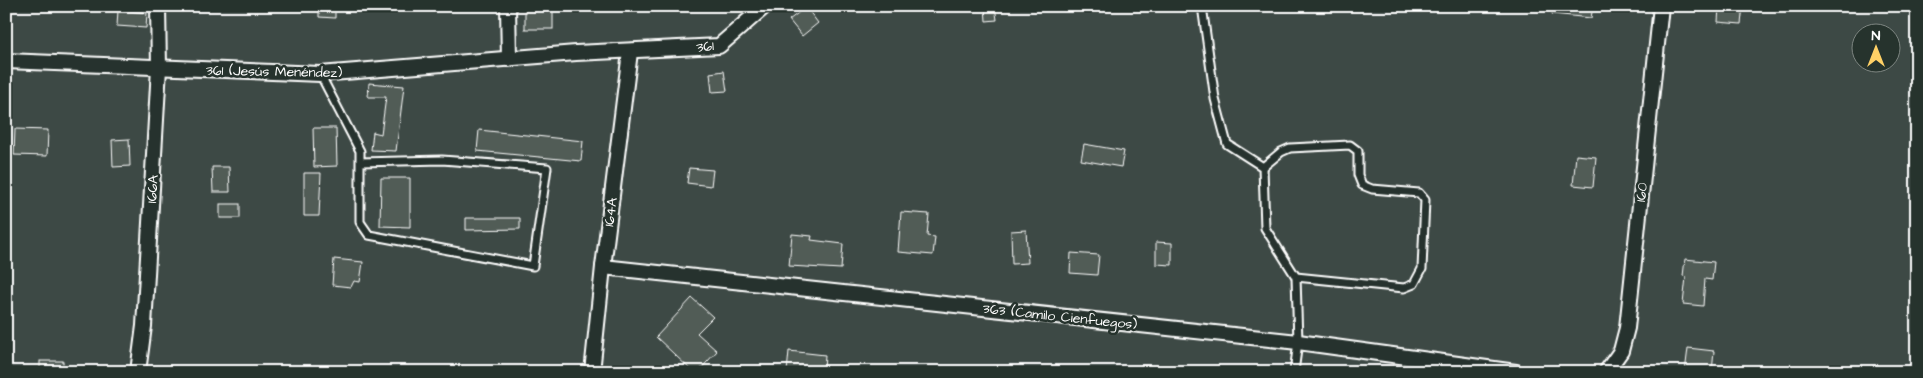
<svg xmlns="http://www.w3.org/2000/svg" width="1923" height="378" font-family="'Architects Daughter',sans-serif">
  <style>
    .green { fill: #3e4944; stroke: #9ea4a2; fill-rule: evenodd }
    .building { fill: #515c57; stroke: #fff }
    .lines { fill: none; stroke-linecap: round; stroke-linejoin: round }
    .service-casing { stroke: #fff; stroke-width: 11 }
    .minor-casing { stroke: #fff; stroke-width: 18 }
    .service { stroke: #26332d; stroke-width: 7 }
    .minor { stroke: #26332d; stroke-width: 14 }
    .labels { text-anchor: middle; stroke-width: 5; stroke-linejoin: round; paint-order: stroke }
    .street-label { font-size: 14px; fill: #fff; stroke: #26332d }
  </style>
  <rect width="100%" height="100%" fill="#26332d"/>
  <filter id="ink" filterUnits="userSpaceOnUse"><feTurbulence type="fractalNoise" baseFrequency=".02" numOctaves="2"/><feDisplacementMap in="SourceGraphic" scale="10" xChannelSelector="R" yChannelSelector="G"/><feConvolveMatrix kernelMatrix="1 2 1 2 8 2 1 2 1" color-interpolation-filters="sRGB"/></filter>
  <g filter="url(#ink)">
    <!-- green -->
    <path class="green" d="M6,6H1917V326L1914,372H6ZM1860,32H1890V62H1860Z"/>
    <!-- building -->
    <g class="building">
      <path d="M319,6H335V18L319,17Z"/>
      <rect x="525" y="6" width="28" height="23"/>
      <path d="M985,6H995L997,20L986,21Z"/>
      <path d="M1552,6H1593L1591,18L1552,14Z"/>
      <path d="M1719,6H1743L1741,24L1718,22Z"/>
      <path d="M806,7L818,23L802,36L789,20Z"/>
      <path d="M118,10L147,13L146,28L117,26Z"/>
      <path d="M724,71L727,91L712,92L710,73Z"/>
      <path d="M369,83L404,86L396,151L371,150L373,132L381,134L386,97H368Z"/>
      <path d="M313,128H336L337,166L314,167Z"/>
      <path d="M15,129L48,130L47,156L14,155Z"/>
      <path d="M479,130L583,141L581,161L477,151Z"/>
      <path d="M129,139L130,166L113,167L112,140Z"/>
      <path d="M1084,144L1124,151L1121,167L1081,160Z"/>
      <path d="M1576,155L1596,157L1593,187L1573,185Z"/>
      <path d="M212,167H229L230,192H213Z"/>
      <path d="M689,168L713,170L711,186L687,183Z"/>
      <path d="M304,173H321L319,216H304Z"/>
      <path d="M381,178H410V227L380,226Z"/>
      <rect x="220" y="204" width="20" height="14"/>
      <path d="M901,212L929,214L927,236L935,237L933,255L898,252Z"/>
      <path d="M466,218H520V229L466,230Z"/>
      <path d="M1026,230L1028,263L1012,264L1011,231Z"/>
      <path d="M792,234L812,236L811,240L843,244L841,269L789,266Z"/>
      <path d="M1156,242L1172,243V265L1156,264Z"/>
      <path d="M1071,253L1099,255L1097,275L1070,273Z"/>
      <path d="M334,259L363,262L360,282L354,281L351,287L332,285Z"/>
      <path d="M1685,259L1714,262L1712,280L1705,279L1703,306L1683,304L1686,277L1683,276Z"/>
      <path d="M692,298L713,317L697,333L717,351L698,372H693L656,337Z"/>
      <path d="M1688,348L1714,351L1712,372H1685Z"/>
      <path d="M789,351L825,355L824,372H787Z"/>
      <rect x="40" y="361" width="23" height="11"/>
    </g>
    <g class="lines">
      <!-- service casing -->
      <g class="service-casing">
        <g id="service">
          <path d="M1202,6L1215,99L1227,144L1263,167L1265,228L1296,277L1298,342L1294,372"/>
          <path d="M320,74L360,151V222L369,235L533,266L547,168L442,160L360,162"/>
          <path d="M1263,167L1281,152L1290,148L1350,145L1358,151V175L1362,185L1372,189L1419,193L1425,200L1422,269L1414,284L1404,288L1296,277"/>
        </g>
      </g>
      <!-- minor casing -->
      <g class="minor-casing">
        <g id="minor">
          <path d="M508,6L509,59"/>
          <path d="M6,61L320,74L576,53L719,46L765,6"/>
          <path d="M603,267L1298,342L1516,372"/>
          <path d="M138,372L144,326L159,68L158,6"/>
          <path d="M592,372L603,267L630,52"/>
          <path d="M1606,372L1621,351L1627,328L1661,6"/>
        </g>
      </g>
      <!-- service -->
      <use href="#service" class="service"/>
      <!-- minor -->
      <use href="#minor" class="minor"/>
    </g>
  </g>
  <g class="labels">
    <!-- street labels -->
    <g class="street-label">
      <text transform="translate(705 46) rotate(-6)" y="5">361</text>
      <text transform="translate(274 71) rotate(1)" y="5">361 (Jesús Menéndez)</text>
      <text transform="translate(152 189) rotate(-87)" y="5">166A</text>
      <text transform="translate(1641 192) rotate(-84)" y="5">160</text>
      <text transform="translate(610 212) rotate(-83)" y="5">164A</text>
      <text transform="translate(1060 316) rotate(6)" y="5">363 (Camilo Cienfuegos)</text>
    </g>
  </g>
  <!-- margin -->
  <rect width="1923" height="378" fill="none" stroke="#26332d" stroke-width="25"/>
  <rect x="12" y="12" width="1898" height="353" fill="none" stroke="#fff" stroke-width="2" filter="url(#ink)"/>
  <!-- north arrow -->
  <g transform="translate(1876 48)"><circle r="24" fill="#26332d" stroke="#7d8581"/>
  <path d="M0-4L9 19L0 12L-9 19Z" fill="#ffd166"/>
  <text y="-8" font-size="14" font-weight="bold" text-anchor="middle" fill="#ffffff">N</text>
  </g>
</svg>
